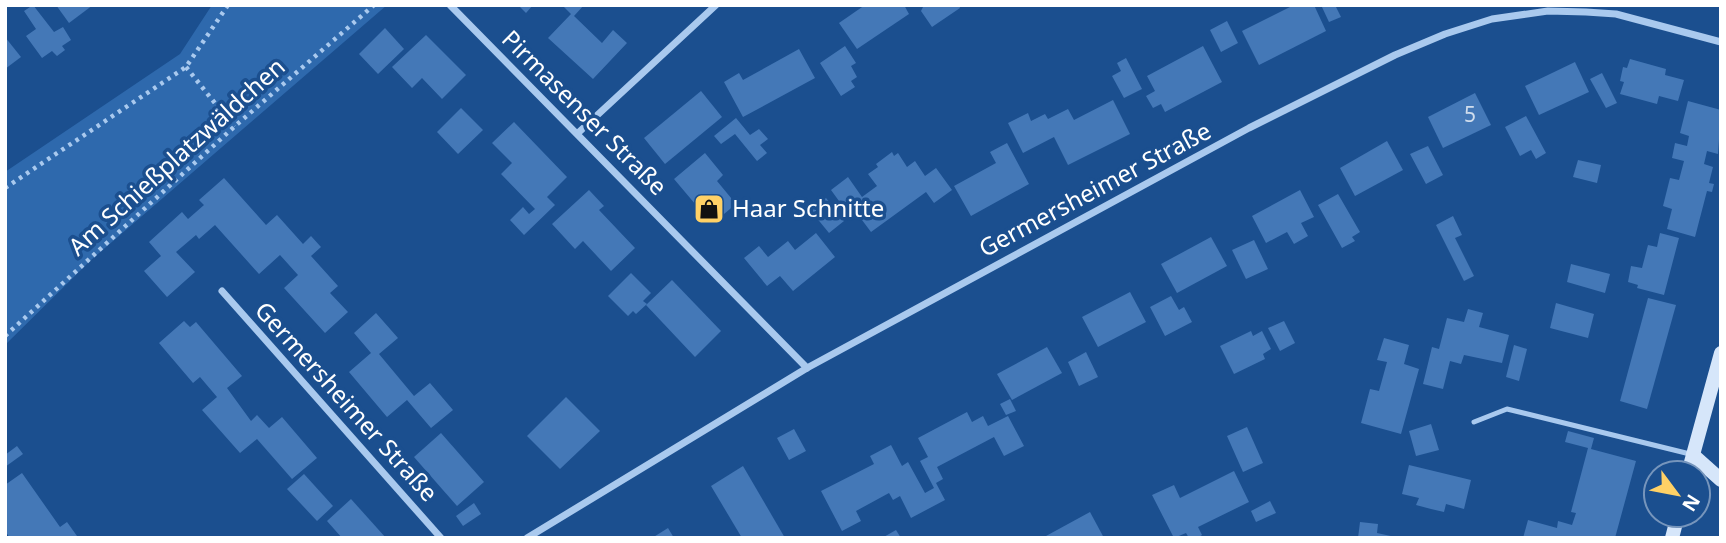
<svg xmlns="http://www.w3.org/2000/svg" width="1726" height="543" font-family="'Noto Sans',sans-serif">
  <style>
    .green { fill: #2e69ad }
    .building { fill: #4478b7 }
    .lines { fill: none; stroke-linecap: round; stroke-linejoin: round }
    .path { stroke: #a9c9ee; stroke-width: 4.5; stroke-dasharray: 3.5 5; stroke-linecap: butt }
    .service { stroke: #a9c9ee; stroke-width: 5 }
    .minor { stroke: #a9c9ee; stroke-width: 7 }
    .secondary { stroke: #d6e6fa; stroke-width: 14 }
    .labels { text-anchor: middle; stroke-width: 7; stroke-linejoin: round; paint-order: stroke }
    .number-label { font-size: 21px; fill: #d0dded }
    .street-label { font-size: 24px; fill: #fff; stroke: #1b4f8f }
    .poi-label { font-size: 24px; fill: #fff; stroke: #1b4f8f; text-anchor: start }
  </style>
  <rect width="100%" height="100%" fill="#1b4f8f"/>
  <!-- green -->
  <path class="green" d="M212,5H387L91,260L5,345V172L180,54Z"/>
  <!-- building -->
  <g class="building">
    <path d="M33,5L54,32L63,27L71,40L62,46L65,50L57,56L52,51L42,58L26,36L36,29L24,11Z"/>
    <path d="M56,5H93L69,23Z"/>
    <path d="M518,5H533L526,13Z"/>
    <path d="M562,5H584L574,16L602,43L613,30L627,43L593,79L548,38L571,14Z"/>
    <path d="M865,5H904L909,14L857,49L839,23Z"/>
    <path d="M924,5H959L960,8L932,27L921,11Z"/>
    <path d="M1294,5H1314L1326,31L1259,65L1242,31Z"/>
    <path d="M1321,5H1335L1341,17L1329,22Z"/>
    <path d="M1227,21L1238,43L1221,52L1210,30Z"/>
    <path d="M385,28L404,49L378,74L359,54Z"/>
    <path d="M426,35L466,75L442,99L422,78L412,88L392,67Z"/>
    <path d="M5,37L21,57L5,69Z"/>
    <path d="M845,46L856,63L851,66L857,77L851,81L855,87L841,96L820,63Z"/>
    <path d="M1203,46L1222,82L1165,112L1161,104L1153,108L1146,96L1155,91L1147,76Z"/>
    <path d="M799,49L815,78L743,117L724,82L739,73L743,80Z"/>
    <path d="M1126,58L1142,89L1124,98L1112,76L1121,71L1117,63Z"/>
    <path d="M1630,59L1666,69L1665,75L1684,80L1678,101L1659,96L1657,104L1620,94L1624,82L1620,81L1623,67L1627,68Z"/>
    <path d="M1575,62L1589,92L1539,115L1525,86Z"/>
    <path d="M1602,73L1617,103L1606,108L1590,79Z"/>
    <path d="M701,91L722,117L665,164L644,138Z"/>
    <path d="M1475,93L1491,125L1443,148L1428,117Z"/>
    <path d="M1113,100L1130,134L1068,165L1054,137L1023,153L1008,123L1028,113L1031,121L1045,114L1048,119L1068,109L1074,120Z"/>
    <path d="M1688,101L1721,110L1718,154L1707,151L1704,164L1713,167L1709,183L1714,184L1712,192L1707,191L1695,237L1667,229L1672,209L1663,206L1670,178L1679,180L1684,161L1672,158L1675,143L1687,146L1689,136L1680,133Z"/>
    <path d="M461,108L483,130L458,154L437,132Z"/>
    <path d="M1526,116L1546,153L1536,159L1531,150L1520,156L1505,127Z"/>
    <path d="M736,118L750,135L759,129L768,139L760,145L767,153L757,161L735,134L721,144L714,136Z"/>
    <path d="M514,122L567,177L547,197L555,205L524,235L510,220L523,207L529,214L535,209L501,174L512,163L492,143Z"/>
    <path d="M1387,141L1403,170L1355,196L1340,168Z"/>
    <path d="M1007,143L1029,184L971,216L954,186L996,163L990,152Z"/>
    <path d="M1428,146L1443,175L1426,184L1410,154Z"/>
    <path d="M892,152L894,156L898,153L907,167L915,161L925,176L936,168L952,190L934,203L926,192L871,232L853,208L847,212L831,190L848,177L862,197L877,186L868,174L878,167L876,164Z"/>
    <path d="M705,153L723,175L717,181L736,204L712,224L674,179Z"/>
    <path d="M1578,160L1601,165L1597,183L1573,177Z"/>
    <path d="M224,178L266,225L277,215L303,244L311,236L321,247L311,256L338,286L330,293L348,312L325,333L284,288L298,275L280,255L259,274L215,225L199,239L196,235L176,252L195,272L167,297L144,271L161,256L149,242L182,212L188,219L204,205L199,200Z"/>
    <path d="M589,190L604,206L599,210L635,248L611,271L583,241L575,249L552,224Z"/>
    <path d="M1300,190L1314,217L1301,223L1308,236L1294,244L1287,232L1266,243L1252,216Z"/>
    <path d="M1338,194L1360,232L1352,237L1355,241L1342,248L1318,205Z"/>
    <path d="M826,198L844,221L829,233L811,211Z"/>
    <path d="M1453,216L1462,235L1455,238L1474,276L1464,281L1436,225Z"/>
    <path d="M816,233L835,257L793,291L780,276L767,286L744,258L759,246L768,257L788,241L795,250Z"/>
    <path d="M1660,233L1679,238L1664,295L1637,288L1638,285L1628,282L1631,266L1642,268L1648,245L1657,247Z"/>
    <path d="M1211,237L1227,266L1177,293L1161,264Z"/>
    <path d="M1254,240L1268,269L1246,279L1232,250Z"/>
    <path d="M1571,264L1610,274L1605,293L1567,282Z"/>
    <path d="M631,273L651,293L643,301L647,304L636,314L633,311L628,316L608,296Z"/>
    <path d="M672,280L721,331L695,357L646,305Z"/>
    <path d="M1130,292L1146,322L1098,347L1082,317Z"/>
    <path d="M1171,296L1179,310L1184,307L1192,322L1165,336L1150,307Z"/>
    <path d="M1648,298L1676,305L1647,409L1620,401Z"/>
    <path d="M1556,303L1594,314L1588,338L1550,328Z"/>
    <path d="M1468,309L1483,313L1479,327L1509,335L1502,363L1464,355L1461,364L1450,361L1443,389L1423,384L1432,347L1439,349L1447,318L1464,322Z"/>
    <path d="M376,313L398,338L379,354L414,396L430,383L453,410L431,428L407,400L387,417L349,372L371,353L354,333Z"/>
    <path d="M184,321L190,327L196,322L242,376L227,388L251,421L257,415L269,428L282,417L317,458L292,479L257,439L240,453L202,410L217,397L200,377L193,383L159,343Z"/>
    <path d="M1284,321L1295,343L1280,351L1268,328Z"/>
    <path d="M1251,331L1253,336L1262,331L1271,349L1263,354L1265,359L1234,374L1220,346Z"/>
    <path d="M1384,338L1409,345L1404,364L1419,369L1401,434L1361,423L1370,389L1379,391L1387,362L1377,360Z"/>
    <path d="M1514,345L1527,349L1519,381L1506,377Z"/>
    <path d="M1047,347L1062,373L1012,400L997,374Z"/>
    <path d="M1086,352L1098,377L1079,386L1068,362Z"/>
    <path d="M566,397L600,431L560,469L527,436Z"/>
    <path d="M1010,399L1016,411L1006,415L1000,404Z"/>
    <path d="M967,412L972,422L983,416L988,426L1008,416L1024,446L1004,456L994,437L937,467L943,479L936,483L945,500L911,518L900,496L893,500L889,493L856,511L861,521L842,531L821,491L874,464L870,456L891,445L902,466L908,462L925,493L934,488L920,461L928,457L918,438Z"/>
    <path d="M1431,424L1439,450L1416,456L1409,431Z"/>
    <path d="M1247,427L1263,463L1243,472L1227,436Z"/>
    <path d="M794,429L806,451L789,460L777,438Z"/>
    <path d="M1568,431L1594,438L1591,449L1636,461L1615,538H1523L1528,520L1557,528L1558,521L1572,525L1576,513L1571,512L1588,448L1565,442Z"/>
    <path d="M441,433L484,482L457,506L414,457Z"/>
    <path d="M17,446L23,454L5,467V455Z"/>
    <path d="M1409,465L1471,480L1464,509L1446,504L1444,512L1431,509L1416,505L1419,498L1402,494Z"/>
    <path d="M743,466L785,538H742L711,486Z"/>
    <path d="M1234,471L1249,502L1198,527L1202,535L1197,538H1189L1186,533L1174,538L1152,495L1174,485L1180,498Z"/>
    <path d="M22,473L60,527L67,522L77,536L10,538L5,531V485Z"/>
    <path d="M304,474L333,506L317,521L287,489Z"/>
    <path d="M351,499L386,538H342L327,521Z"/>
    <path d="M1270,501L1276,513L1256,522L1251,511Z"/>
    <path d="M474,503L481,514L463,526L456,516Z"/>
    <path d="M1090,512L1104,538H1047L1046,536Z"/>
    <path d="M1360,522L1378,524L1377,533L1400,538H1358Z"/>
    <path d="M668,528L674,538H652Z"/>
    <path d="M896,530L901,538H882Z"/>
  </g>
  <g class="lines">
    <!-- path -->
    <g class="path">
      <path d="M186,67L234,127"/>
      <path d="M5,188L186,67L228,5"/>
      <path d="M5,336L234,127L374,5"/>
    </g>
    <!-- service -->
    <path class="service" d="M1474,422L1507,409L1690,454"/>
    <!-- minor -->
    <g class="minor">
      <path d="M450,5L807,368"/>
      <path d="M578,133L716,5"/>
      <path d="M222,291L441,538"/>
      <path d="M527,538L807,368L1249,128L1395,55L1445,34L1492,19L1548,11L1586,12L1616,14L1721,42"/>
    </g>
    <!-- secondary -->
    <g class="secondary">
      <path d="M1693,455L1721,480"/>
      <path d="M1688,473L1721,353"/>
      <path d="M1672,538L1678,515"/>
    </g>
  </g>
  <!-- icons -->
  <defs>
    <g id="shop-square" transform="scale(1.575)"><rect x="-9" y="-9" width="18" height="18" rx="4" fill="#ffd166" stroke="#1b4f8f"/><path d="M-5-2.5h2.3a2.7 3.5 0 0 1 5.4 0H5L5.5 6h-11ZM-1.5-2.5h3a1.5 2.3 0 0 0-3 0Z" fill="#111"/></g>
  </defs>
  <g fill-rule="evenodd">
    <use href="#shop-square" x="709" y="209"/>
  </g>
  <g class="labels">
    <!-- number labels -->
    <g class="number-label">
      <text x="1470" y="122">5</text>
    </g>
    <!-- street labels -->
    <g class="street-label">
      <text transform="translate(584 113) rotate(45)" y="8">Pirmasenser Straße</text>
      <text transform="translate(177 157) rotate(-42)" y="8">Am Schießplatzwäldchen</text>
      <text transform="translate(1095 190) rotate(-28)" y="8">Germersheimer Straße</text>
      <text transform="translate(346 402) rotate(48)" y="8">Germersheimer Straße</text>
    </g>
    <!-- poi labels -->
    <g class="poi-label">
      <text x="732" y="217">Haar Schnitte</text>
    </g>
  </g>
  <!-- border -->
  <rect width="1726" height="543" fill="none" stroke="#ffffff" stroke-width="14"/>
  <!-- north arrow -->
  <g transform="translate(1677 494) rotate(122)"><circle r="33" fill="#1b4f8f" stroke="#7695bc" stroke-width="2"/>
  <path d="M0-5L12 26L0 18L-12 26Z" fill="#ffd166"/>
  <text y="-10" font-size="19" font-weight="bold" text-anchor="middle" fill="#ffffff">N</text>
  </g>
</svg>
